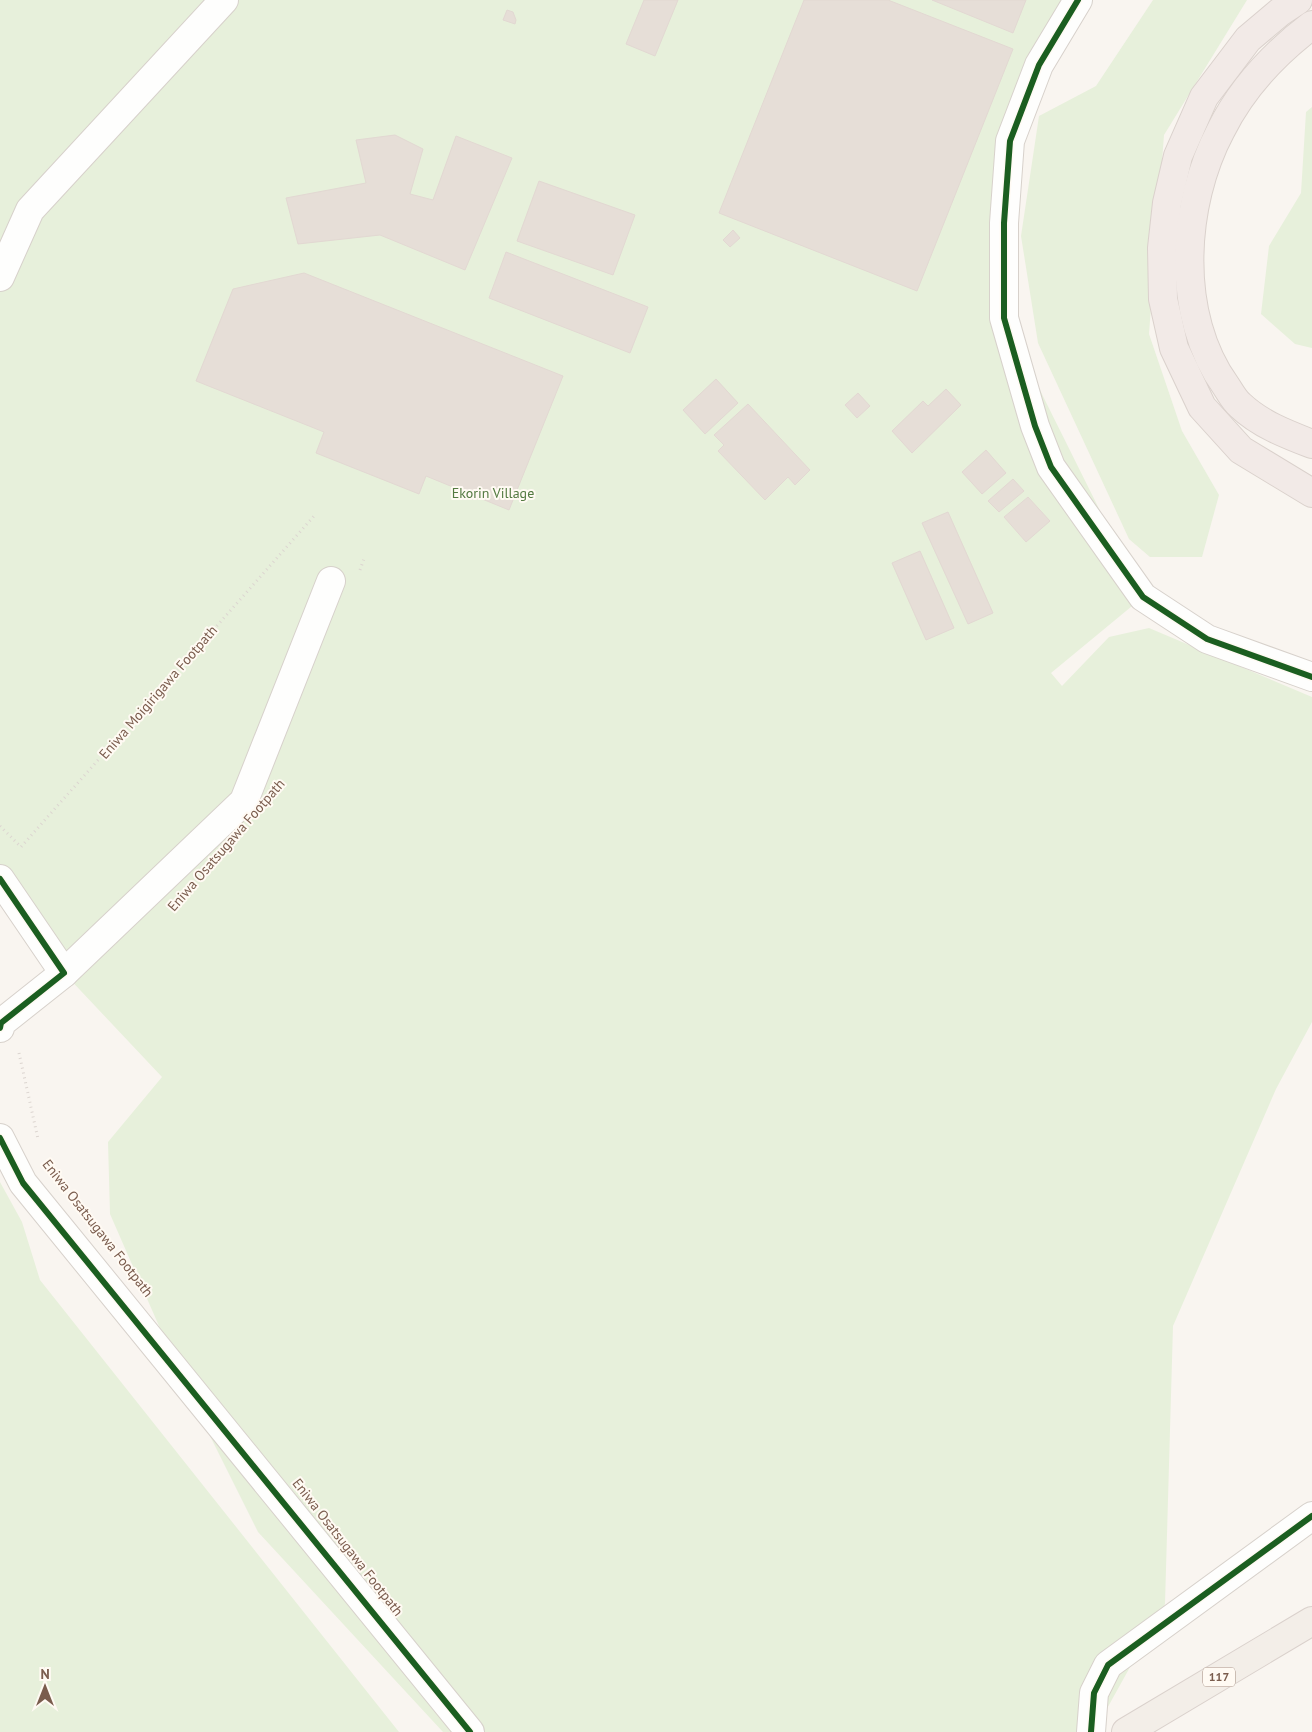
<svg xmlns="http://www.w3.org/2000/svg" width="1312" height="1732" font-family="'PT Sans',sans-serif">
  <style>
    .green { fill: #e7f0db }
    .building { fill: #e6ded7; stroke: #e2d8d2 }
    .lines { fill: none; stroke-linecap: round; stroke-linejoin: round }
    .minor-casing { stroke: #d7d1cb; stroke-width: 30 }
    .major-casing { stroke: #dad1cc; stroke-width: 30 }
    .highway-casing { stroke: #dad1cc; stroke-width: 30 }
    .path { stroke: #dcd5d0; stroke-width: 3; stroke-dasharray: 1 4; stroke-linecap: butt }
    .minor { stroke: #fefefd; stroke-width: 28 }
    .major { stroke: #f3eee8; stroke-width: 28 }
    .highway { stroke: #f2eae7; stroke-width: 28 }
    .cycleway-casing { stroke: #fffaf3; stroke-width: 9 }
    .cycleway { stroke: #1b5e20; stroke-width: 6 }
    .labels { text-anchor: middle; stroke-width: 4; stroke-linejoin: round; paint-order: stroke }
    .shield { fill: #fffaf3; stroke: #a28b7f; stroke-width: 1 }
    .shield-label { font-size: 12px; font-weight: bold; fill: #7a5c4d }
    .park-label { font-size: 14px; fill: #537a41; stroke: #fffaf3 }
    .street-label { font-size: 14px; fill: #7a5c4d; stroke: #fffaf3 }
  </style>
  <rect width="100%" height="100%" fill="#f9f5f0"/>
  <!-- green -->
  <g class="green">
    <path d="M0,0H1065L1010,141L1004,318L1143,597L1051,673L1062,686L1109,637L1149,628L1312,697V1022L1276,1089L1173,1326L1165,1604L1094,1732H443L258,1532L187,1390L110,1214L108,1142L162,1077L64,973L0,879Z"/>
    <path d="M1153,0H1247L1164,135L1149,334L1182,431L1219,495L1202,557H1150L1129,539L1038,343L1021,236L1039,116L1096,86Z"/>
    <path d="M1312,107V348L1295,344L1261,314L1269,246L1301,193L1306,112Z"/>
    <path d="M0,1182L22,1222L40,1280L399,1732H0Z"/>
  </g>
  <!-- building -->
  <g class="building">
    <path d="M644,0H678L655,56L626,44Z"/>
    <path d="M804,0H888L1013,49L917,291L719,213Z"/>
    <path d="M932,0H1026L1013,33Z"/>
    <path d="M507,10L513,12L516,20L515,24L503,20Z"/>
    <path d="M395,135L423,149L410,194L433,200L456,136L512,158L465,270L380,235L298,244L286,198L366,183L356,140Z"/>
    <path d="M539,181L635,215L613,275L517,241Z"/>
    <path d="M733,230L740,238L730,247L723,240Z"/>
    <path d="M506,252L648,307L630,353L489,298Z"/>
    <path d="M304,273L563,376L509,510L426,476L419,494L316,453L324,432L196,381L233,289Z"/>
    <path d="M716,379L738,403L705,434L683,410Z"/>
    <path d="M946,389L961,405L912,453L892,431L923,401L928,406Z"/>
    <path d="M858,393L870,406L857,418L845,405Z"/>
    <path d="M748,404L810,470L795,485L788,477L765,500L718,451L724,445L714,435Z"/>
    <path d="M986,450L1006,473L982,494L962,472Z"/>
    <path d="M1013,479L1024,491L999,512L988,501Z"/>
    <path d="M1028,497L1050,521L1026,542L1004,517Z"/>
    <path d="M948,512L993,613L968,624L922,523Z"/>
    <path d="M920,551L954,628L926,640L892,563Z"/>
  </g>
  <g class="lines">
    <!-- minor casing -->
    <g class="minor-casing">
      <g id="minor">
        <path d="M1078,0L1039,65L1010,141L1004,223V318L1035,426L1051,467L1143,597L1207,639L1312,677"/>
        <path d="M0,277L30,210L224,0"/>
        <path d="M0,879L64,973L1,1023L0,1028"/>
        <path d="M64,973L244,801L331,581"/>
        <path d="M0,1138L23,1183L470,1732"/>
        <path d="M1091,1732L1094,1693L1108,1665L1312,1516"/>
      </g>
    </g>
    <!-- major casing -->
    <g class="major-casing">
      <path id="major" d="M1126,1732L1312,1621"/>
    </g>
    <!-- highway casing -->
    <g class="highway-casing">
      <g id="highway">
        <path d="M1298,0L1280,12L1248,39L1204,97L1178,156L1167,203L1162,248L1163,299L1174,348L1202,407L1241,450L1312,493"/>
        <path d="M1312,25C1275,53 1242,88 1221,130C1181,205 1175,316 1226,386C1230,392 1234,400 1240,405C1260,424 1286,434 1312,444"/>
      </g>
    </g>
    <!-- path -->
    <g class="path">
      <path d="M360,570L365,556"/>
      <path d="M0,826L21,847L315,515"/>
      <path d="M19,1053L38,1139"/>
    </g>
    <!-- minor -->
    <use href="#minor" class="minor"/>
    <!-- major -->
    <use href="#major" class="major"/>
    <!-- highway -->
    <use href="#highway" class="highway"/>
    <!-- cycleway casing -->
    <g class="cycleway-casing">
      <g id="cycleway">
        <path d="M1078,0L1039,65L1010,141L1004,223V318L1035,426L1051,467L1143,597L1207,639L1312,677"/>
        <path d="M0,879L64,973L1,1023L0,1028"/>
        <path d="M0,1138L23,1183L470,1732"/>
        <path d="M1091,1732L1094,1693L1108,1665L1312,1516"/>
      </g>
    </g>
    <!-- cycleway -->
    <use href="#cycleway" class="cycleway"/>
  </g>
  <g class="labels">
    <!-- shield labels -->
    <rect class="shield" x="1203" y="1667.5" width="32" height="19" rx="4"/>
    <g class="shield-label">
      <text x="1219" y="1681">117</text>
    </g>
    <!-- park labels -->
    <g class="park-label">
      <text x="493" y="498">Ekorin Village</text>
    </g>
    <!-- street labels -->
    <g class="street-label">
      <text transform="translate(158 692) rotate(-49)" y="5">Eniwa Moigirigawa Footpath</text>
      <text transform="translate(226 845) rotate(-49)" y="5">Eniwa Osatsugawa Footpath</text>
      <text transform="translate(98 1228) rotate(52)" y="5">Eniwa Osatsugawa Footpath</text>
      <text transform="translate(348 1547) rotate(52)" y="5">Eniwa Osatsugawa Footpath</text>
    </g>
  </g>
  <!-- north arrow -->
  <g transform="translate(45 1687)" stroke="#fffaf3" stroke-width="4" paint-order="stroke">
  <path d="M0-4L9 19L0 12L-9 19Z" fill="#7a5c4d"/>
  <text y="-8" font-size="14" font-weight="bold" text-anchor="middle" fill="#7a5c4d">N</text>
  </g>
</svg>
